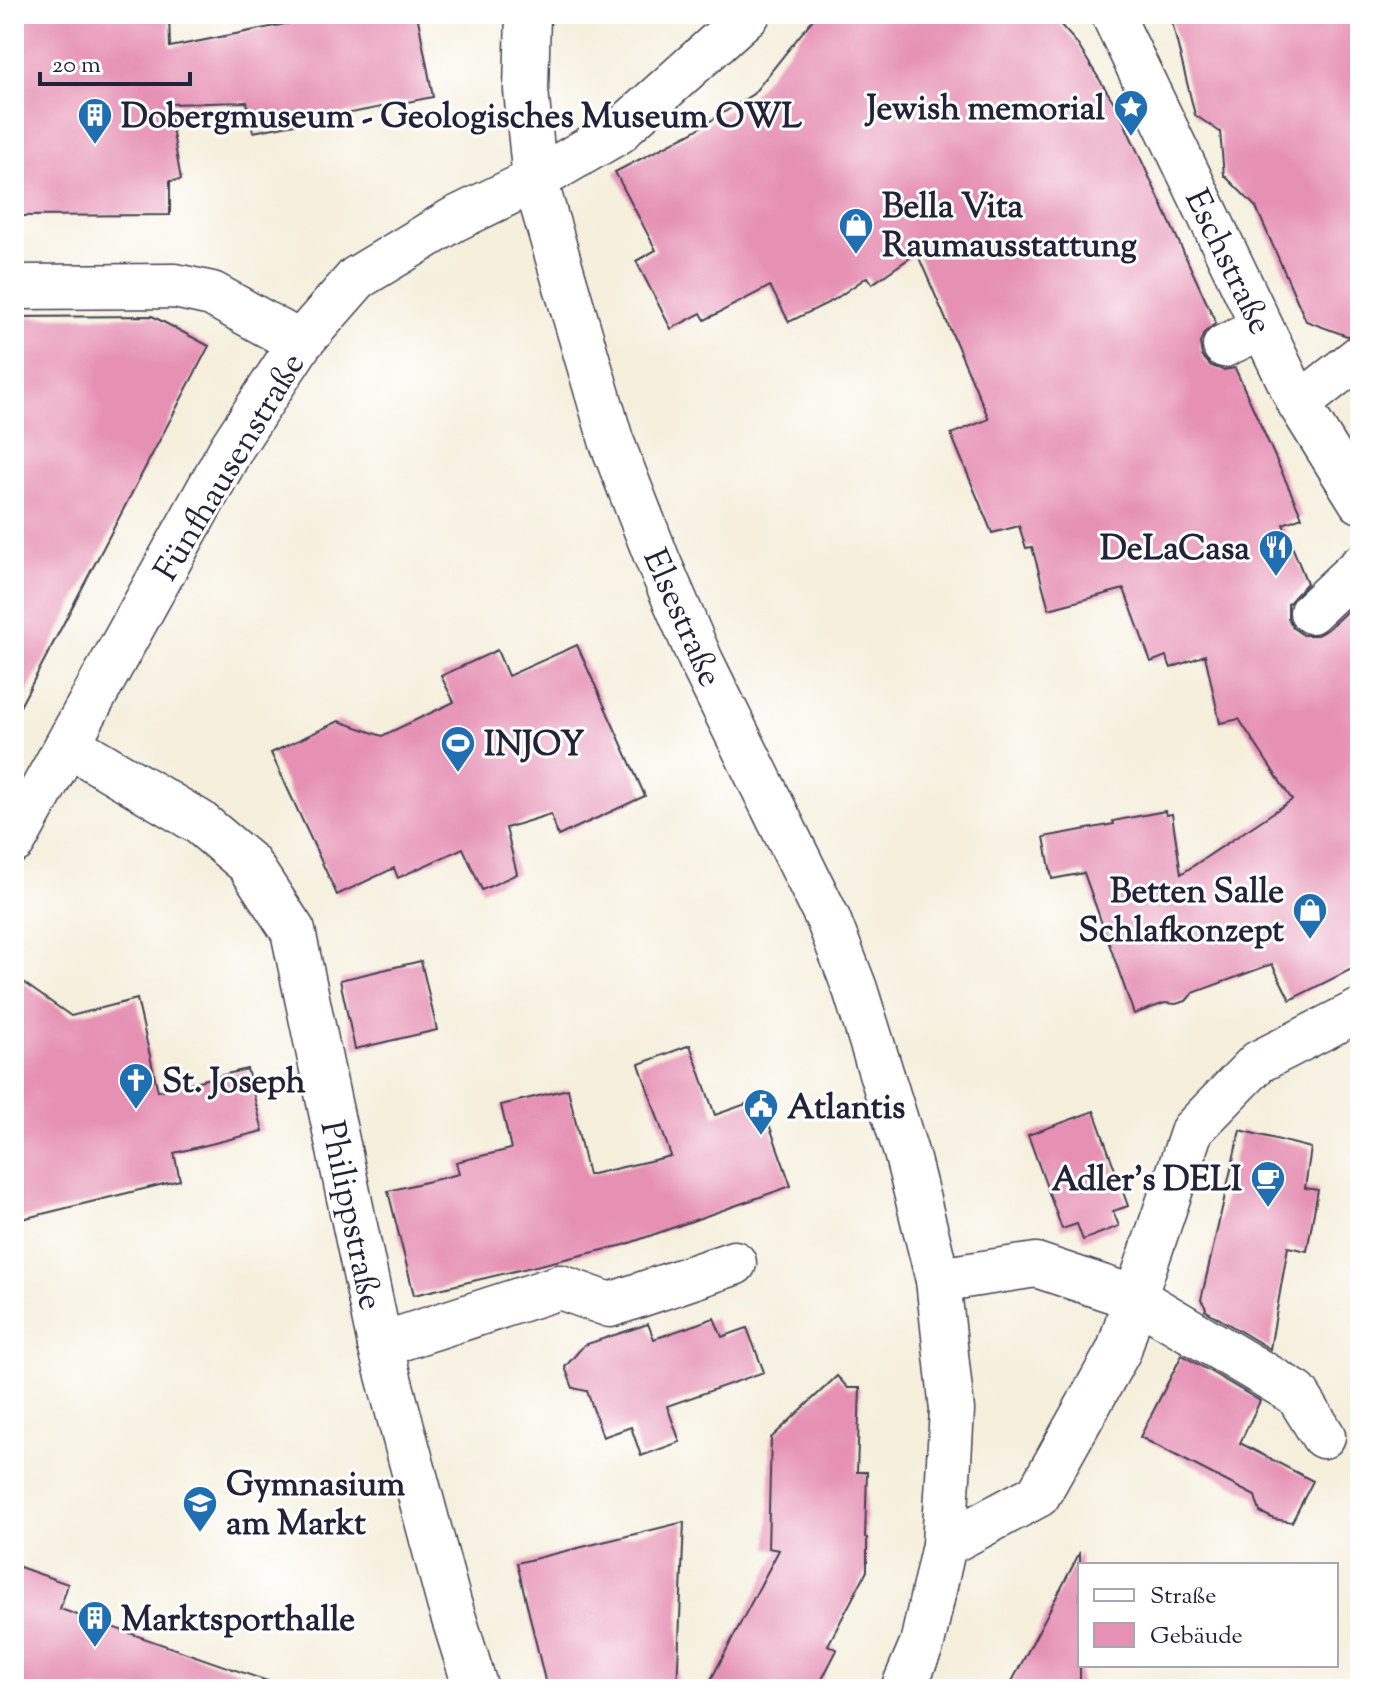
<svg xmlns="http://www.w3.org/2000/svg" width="1374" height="1703" font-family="'Sorts Mill Goudy',serif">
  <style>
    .building { fill: #e691b4 }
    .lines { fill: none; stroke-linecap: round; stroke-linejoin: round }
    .pedestrian-casing { stroke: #424153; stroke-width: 45 }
    .minor-casing { stroke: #424153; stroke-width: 47 }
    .tertiary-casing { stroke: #424153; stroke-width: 47 }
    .pedestrian { stroke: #fff; stroke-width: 42 }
    .minor { stroke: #fff; stroke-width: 44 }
    .tertiary { stroke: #fff; stroke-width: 44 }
    .labels { text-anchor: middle; stroke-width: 6; stroke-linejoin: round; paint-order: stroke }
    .poi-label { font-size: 34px; font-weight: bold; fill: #22223b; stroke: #fff; text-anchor: start }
    .street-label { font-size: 34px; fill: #22223b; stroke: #fff }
  </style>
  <rect width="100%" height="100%" fill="#fff"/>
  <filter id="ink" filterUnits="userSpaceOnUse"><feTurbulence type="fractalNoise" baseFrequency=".0125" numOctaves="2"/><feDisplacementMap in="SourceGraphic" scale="16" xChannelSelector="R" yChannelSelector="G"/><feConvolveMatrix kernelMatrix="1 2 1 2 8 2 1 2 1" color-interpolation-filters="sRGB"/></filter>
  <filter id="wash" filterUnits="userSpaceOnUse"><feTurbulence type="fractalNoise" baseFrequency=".006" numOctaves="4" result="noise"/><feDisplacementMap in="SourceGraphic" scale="32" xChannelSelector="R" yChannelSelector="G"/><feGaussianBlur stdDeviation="1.8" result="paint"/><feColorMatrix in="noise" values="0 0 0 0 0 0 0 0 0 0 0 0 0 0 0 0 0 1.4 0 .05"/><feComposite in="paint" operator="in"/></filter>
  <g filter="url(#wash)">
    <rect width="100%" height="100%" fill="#f5efdc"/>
    <g id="blocks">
      <!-- building -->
      <g class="building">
        <path d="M14,14H169L170,47L336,14H417L433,97L253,132L247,102L168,104L181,180L170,181V215L14,216Z"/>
        <path d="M817,14H1051L1076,42L1118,109L1216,323L1204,333L1200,343L1202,356L1211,366L1223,370L1235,368L1302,517L1283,524L1307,583L1288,604V618L1293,628L1303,635H1317L1327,630L1360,599V965L1290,1000L1272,964L1193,993L1186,1001L1176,1004L1165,1003L1134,1014L1084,873L1052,879L1044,837L1114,824L1113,821L1165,811L1166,815L1172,814L1181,874L1292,800L1239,719L1220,723L1205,655L1171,668L1166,656L1151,662L1124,589L1049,609L1032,547L1026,548L1019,526L992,533L951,434L989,419L917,253L872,284L867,277L834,300L789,322L770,286L705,320L701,313L671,329L636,261L656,250L615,172L693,132L753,94Z"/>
        <path d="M1170,14H1360V333L1347,336L1306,321L1256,207L1224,175L1220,132L1195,115Z"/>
        <path d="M152,316L209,346L14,718V317Z"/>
        <path d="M577,645L645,796L558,836L551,814L506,828L517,874L482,890L463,848L398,878L394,868L337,895L271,753L339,721L382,736L454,702L441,676L497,650L508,676Z"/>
        <path d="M421,961L437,1030L355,1049L340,980Z"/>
        <path d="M14,976L71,1016L137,999L158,1091L247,1069L263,1131L174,1153L180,1180L14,1221Z"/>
        <path d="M690,1045L715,1115L760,1099L791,1186L624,1245L414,1295L388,1191L459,1174L456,1162L511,1149L501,1105L568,1089L588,1175L671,1156L639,1064Z"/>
        <path d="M1094,1111L1128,1206L1113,1211L1119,1226L1083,1240L1077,1224L1062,1229L1028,1135Z"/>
        <path d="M1240,1130L1311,1148L1305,1188L1318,1190L1307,1251L1288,1247L1270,1349L1205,1310L1206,1308L1201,1300Z"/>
        <path d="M714,1318L722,1337L747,1328L764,1372L667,1406L680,1442L641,1456L631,1427L603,1437L587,1391L573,1388L565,1367L584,1345L648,1324L654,1339Z"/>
        <path d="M1182,1355L1260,1401L1240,1443L1313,1481L1292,1522L1274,1519L1260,1512L1255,1496L1140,1437Z"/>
        <path d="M837,1376L848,1388H860L857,1472H867L865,1537L867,1538V1571L828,1645L837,1650L817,1689H706L779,1550L768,1548L771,1438Z"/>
        <path d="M684,1522L677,1689H547L517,1563Z"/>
        <path d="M1080,1552V1689H1008Z"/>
        <path d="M14,1565L68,1584L60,1609L273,1683L272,1689H14Z"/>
      </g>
    </g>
  </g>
  <g filter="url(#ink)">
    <use href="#blocks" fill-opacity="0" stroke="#424153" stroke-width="2"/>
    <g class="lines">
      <!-- pedestrian casing -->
      <g class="pedestrian-casing">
        <g id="pedestrian">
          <path d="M1112,14L1299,404L1360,502"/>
          <path d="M618,132L749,14"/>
          <path d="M1224,346L1262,328"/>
          <path d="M1299,404L1360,356"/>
          <path d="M1311,612L1360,566"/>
          <path d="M1135,1298L1192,1130L1258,1062L1360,1010"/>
        </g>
      </g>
      <!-- minor casing -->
      <g class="minor-casing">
        <g id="minor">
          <path d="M14,287L175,286L212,294L300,343"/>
          <path d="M69,745L199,822L249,864L293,931L380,1345L449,1603L476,1689"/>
          <path d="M14,841L232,447L300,343L357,278L453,220L535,180L618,132"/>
          <path d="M938,1280L1036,1265L1135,1298L1297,1394L1323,1436"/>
          <path d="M380,1345L560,1287L610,1305L734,1263"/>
          <path d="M944,1545L1038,1495L1119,1350L1135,1298"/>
        </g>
      </g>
      <!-- tertiary casing -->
      <g class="tertiary-casing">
        <path id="tertiary" d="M528,14L526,90L535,180L611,440L658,561L701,661L828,919L855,989L907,1156L938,1280L952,1410L944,1545L922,1644L903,1689"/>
      </g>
      <!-- pedestrian -->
      <use href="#pedestrian" class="pedestrian"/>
      <!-- minor -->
      <use href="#minor" class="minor"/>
      <!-- tertiary -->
      <use href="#tertiary" class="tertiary"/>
    </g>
  </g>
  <!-- icons -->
  <defs>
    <g id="sight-pin" transform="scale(1.8)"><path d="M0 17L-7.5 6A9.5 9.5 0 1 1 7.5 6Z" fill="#1f6fb2" stroke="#fff"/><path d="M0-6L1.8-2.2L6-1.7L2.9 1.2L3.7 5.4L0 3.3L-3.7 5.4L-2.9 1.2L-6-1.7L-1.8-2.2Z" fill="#fff"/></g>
    <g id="building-pin" transform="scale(1.8)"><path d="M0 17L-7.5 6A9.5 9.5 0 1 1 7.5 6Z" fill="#1f6fb2" stroke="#fff"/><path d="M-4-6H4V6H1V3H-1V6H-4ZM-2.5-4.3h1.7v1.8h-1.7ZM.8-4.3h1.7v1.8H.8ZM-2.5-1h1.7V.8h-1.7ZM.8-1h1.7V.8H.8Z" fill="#fff"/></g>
    <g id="shop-pin" transform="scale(1.8)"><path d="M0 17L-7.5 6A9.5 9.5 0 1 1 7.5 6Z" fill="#1f6fb2" stroke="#fff"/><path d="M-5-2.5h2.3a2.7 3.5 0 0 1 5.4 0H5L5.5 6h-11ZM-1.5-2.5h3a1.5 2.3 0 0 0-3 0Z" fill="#fff"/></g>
    <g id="restaurant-pin" transform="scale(1.8)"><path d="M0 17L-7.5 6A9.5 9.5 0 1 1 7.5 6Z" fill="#1f6fb2" stroke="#fff"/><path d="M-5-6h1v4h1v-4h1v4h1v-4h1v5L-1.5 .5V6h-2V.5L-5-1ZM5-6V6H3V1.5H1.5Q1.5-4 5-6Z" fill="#fff"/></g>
    <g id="stadium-pin" transform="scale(1.8)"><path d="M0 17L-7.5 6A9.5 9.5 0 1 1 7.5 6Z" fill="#1f6fb2" stroke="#fff"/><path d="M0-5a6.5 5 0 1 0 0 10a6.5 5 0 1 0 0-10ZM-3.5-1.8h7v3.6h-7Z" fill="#fff"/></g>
    <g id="church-pin" transform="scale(1.8)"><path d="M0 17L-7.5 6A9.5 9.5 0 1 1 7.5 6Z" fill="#1f6fb2" stroke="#fff"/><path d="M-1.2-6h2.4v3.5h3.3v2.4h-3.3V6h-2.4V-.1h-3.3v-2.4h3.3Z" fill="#fff"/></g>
    <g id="civic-pin" transform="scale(1.8)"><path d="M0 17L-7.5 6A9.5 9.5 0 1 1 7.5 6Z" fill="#1f6fb2" stroke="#fff"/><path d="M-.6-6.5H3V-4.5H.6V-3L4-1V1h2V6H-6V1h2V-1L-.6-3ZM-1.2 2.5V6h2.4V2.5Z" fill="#fff"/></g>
    <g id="cafe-pin" transform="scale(1.8)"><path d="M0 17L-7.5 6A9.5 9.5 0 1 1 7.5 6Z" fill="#1f6fb2" stroke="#fff"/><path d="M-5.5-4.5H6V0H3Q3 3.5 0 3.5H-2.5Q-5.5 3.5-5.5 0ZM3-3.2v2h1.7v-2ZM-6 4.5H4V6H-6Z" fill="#fff"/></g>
    <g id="school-pin" transform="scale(1.8)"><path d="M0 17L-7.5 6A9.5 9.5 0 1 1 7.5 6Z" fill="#1f6fb2" stroke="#fff"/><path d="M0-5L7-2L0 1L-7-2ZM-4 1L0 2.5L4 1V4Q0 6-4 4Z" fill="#fff"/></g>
  </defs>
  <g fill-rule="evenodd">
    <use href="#sight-pin" x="1131" y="107"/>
    <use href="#building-pin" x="95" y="115"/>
    <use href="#shop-pin" x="856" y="225"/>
    <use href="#restaurant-pin" x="1276" y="547"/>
    <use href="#stadium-pin" x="458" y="743"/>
    <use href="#shop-pin" x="1310" y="910"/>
    <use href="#church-pin" x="136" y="1080"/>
    <use href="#civic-pin" x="761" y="1106"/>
    <use href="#cafe-pin" x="1268" y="1178"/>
    <use href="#school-pin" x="200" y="1503"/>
    <use href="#building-pin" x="95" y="1618"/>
  </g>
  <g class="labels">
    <!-- poi labels -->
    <g class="poi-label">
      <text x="1105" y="119" text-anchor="end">Jewish memorial</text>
      <text x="121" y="127">Dobergmuseum - Geologisches Museum OWL</text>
      <text x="882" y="217">Bella Vita<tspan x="882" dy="39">Raumausstattung</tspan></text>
      <text x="1250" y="559" text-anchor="end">DeLaCasa</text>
      <text x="484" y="755">INJOY</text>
      <text x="1284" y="902" text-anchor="end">Betten Salle<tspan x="1284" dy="39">Schlafkonzept</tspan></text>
      <text x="162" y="1092">St. Joseph</text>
      <text x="787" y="1118">Atlantis</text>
      <text x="1242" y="1190" text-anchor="end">Adler's DELI</text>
      <text x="226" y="1495">Gymnasium<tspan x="226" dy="39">am Markt</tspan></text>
      <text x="121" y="1630">Marktsporthalle</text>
    </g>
    <!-- street labels -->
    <g class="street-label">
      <text transform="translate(1230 261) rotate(64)" y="12">Eschstraße</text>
      <text transform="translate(228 466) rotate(-59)" y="12">Fünfhausenstraße</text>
      <text transform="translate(684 617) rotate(66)" y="12">Elsestraße</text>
      <text transform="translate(353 1215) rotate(78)" y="12">Philippstraße</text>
    </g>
  </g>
  <!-- margin -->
  <rect width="1374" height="1703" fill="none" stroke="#fff" stroke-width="48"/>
  <!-- legend -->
  <rect x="1078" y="1563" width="260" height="104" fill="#ffffff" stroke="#a7a7b1" stroke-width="2"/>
  <rect x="1094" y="1589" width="40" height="12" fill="#ffffff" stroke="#a7a7b1" stroke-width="2"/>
  <text x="1150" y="1603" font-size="24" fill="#22223b">Straße</text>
  <rect x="1094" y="1623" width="40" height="24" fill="#e691b4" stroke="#a7a7b1" stroke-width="2"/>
  <text x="1150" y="1643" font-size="24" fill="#22223b">Gebäude</text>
  <!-- scale -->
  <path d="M40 72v12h150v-12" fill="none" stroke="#22223b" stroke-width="4"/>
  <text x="52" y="72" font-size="24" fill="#22223b" stroke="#ffffff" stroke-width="6" paint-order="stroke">20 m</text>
</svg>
